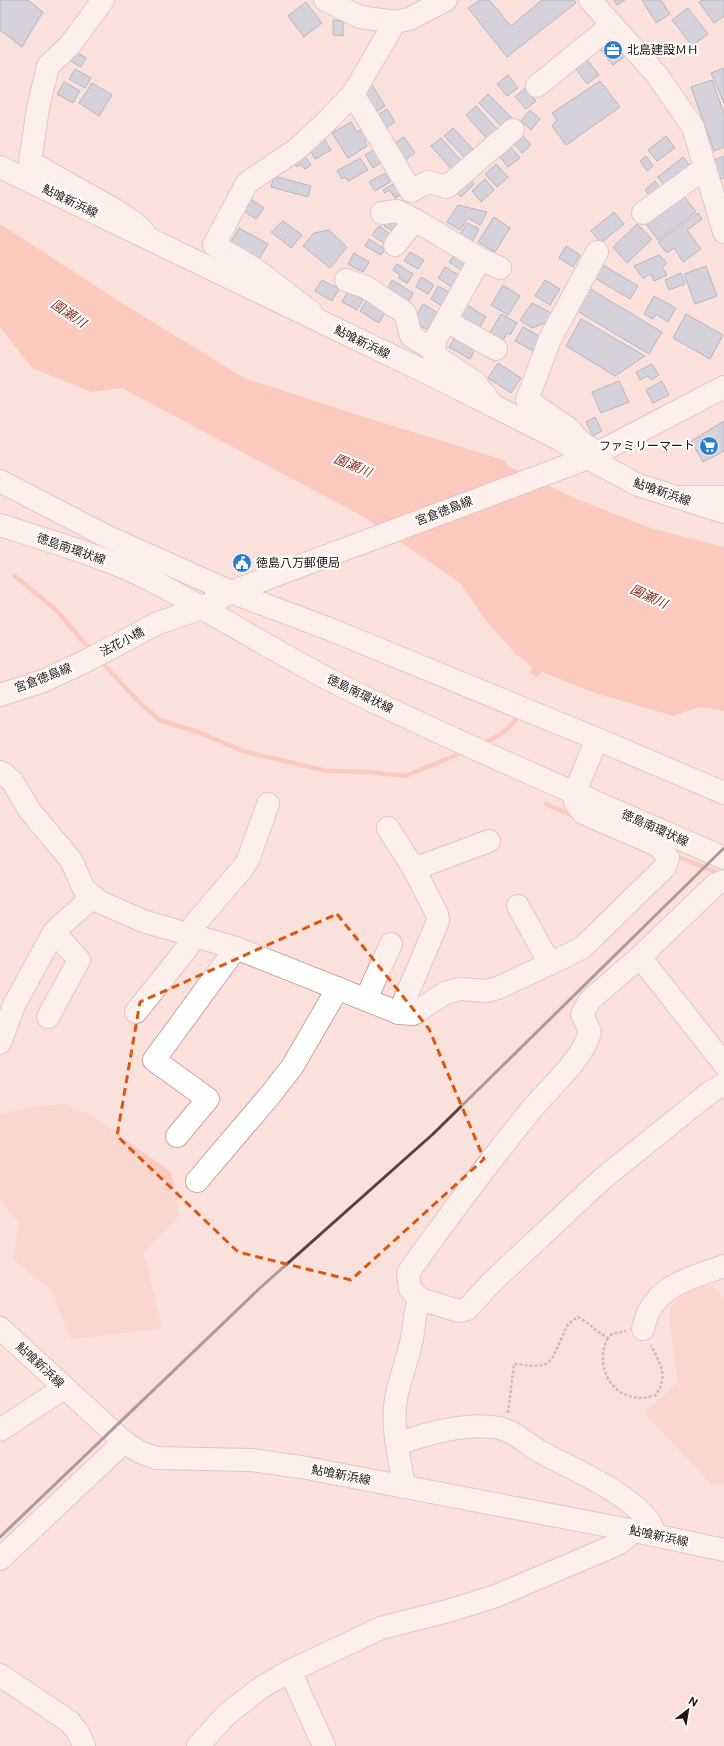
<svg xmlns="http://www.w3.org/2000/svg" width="724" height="1746" font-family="'Public Sans','Noto Sans JP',sans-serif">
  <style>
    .green { fill: #fbcbc2 }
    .water { fill: #fcaa9b }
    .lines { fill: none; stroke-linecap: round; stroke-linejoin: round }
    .stream { stroke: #fcaa9b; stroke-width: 4.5 }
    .building { fill: #a6bfdb; stroke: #667e98 }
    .minor-casing { stroke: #cca39c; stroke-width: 24 }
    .major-casing { stroke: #cca39c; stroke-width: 24 }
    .highway-casing { stroke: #cca39c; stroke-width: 24 }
    .path { stroke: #9f8a86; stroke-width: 2.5; stroke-dasharray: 3 2; stroke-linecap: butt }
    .minor { stroke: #fff; stroke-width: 22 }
    .major { stroke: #fff; stroke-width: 22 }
    .highway { stroke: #fff; stroke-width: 22 }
    .rail { stroke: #554341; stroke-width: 3 }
    .marked { fill: none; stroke: #de560c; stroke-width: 3; stroke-dasharray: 8 5; stroke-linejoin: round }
    .labels { text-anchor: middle; stroke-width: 4; stroke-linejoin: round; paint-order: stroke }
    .poi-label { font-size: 12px; fill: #241513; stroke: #fff; text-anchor: start }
    .street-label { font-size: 12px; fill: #241513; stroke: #fff }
    .water-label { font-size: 13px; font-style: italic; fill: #882c1e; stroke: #fff }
  </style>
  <rect width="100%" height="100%" fill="#fbe1dc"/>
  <!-- green -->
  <g class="green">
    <path d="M62,1104L92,1116L171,1172L180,1216L144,1252L162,1328L71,1339L51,1290L13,1259L19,1222L0,1200V1115L25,1108Z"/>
    <path d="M700,1275L724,1298V1484H711L644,1412L678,1382L670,1326V1307Z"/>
  </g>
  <!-- water -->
  <path class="water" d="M0,224L125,305L244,378L374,420L504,460L508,466L574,498L653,529L724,547V711L700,707L673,716L595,693L542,672L537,677L529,673L532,667L517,655L487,622L460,583L366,518L122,388L91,392L32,368L0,327Z"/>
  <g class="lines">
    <!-- stream -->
    <g class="stream">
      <path d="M15,576L57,611L92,652"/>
      <path d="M100,660L140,703L160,720L195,731L246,752L327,771L370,772L405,776L464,752"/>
      <path d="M482,744C501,735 508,731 520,713"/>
      <path d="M546,804L576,817"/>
      <path d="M674,855L721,874"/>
    </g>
  </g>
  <!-- building -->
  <g class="building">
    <path d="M0,0H28L43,12L22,47L0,30Z"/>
    <path d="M480,0H489L511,26L542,0H574L576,3L507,57L468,8Z"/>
    <path d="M614,0H625L617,5Z"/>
    <path d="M642,0H661L670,14L656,23Z"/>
    <path d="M703,0H724V16L714,23L699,2Z"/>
    <path d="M306,2L322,23L304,37L288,16Z"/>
    <path d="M688,8L708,34L692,46L672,20Z"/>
    <path d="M333,20L343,21V36L333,35Z"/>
    <path d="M612,35L628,54L613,65L597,46Z"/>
    <path d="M72,50L86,58L81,67L67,59Z"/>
    <path d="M585,57L599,75L587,84L573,65Z"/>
    <path d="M724,68V103L711,73Z"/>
    <path d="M75,69L91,78L85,88L69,79Z"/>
    <path d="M508,75L518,88L507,96L497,84Z"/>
    <path d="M712,80L724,113V147L714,151L691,87Z"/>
    <path d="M600,81L620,107L566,145L552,126L557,120L552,113Z"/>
    <path d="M64,82L80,91L73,103L57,94Z"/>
    <path d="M92,83L112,95L99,116L79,103Z"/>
    <path d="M372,85L385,106L373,114L360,93Z"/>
    <path d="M525,88L536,101L526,109L515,97Z"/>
    <path d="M488,94L512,118L502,127L479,103Z"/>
    <path d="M476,106L499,131L489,141L466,115Z"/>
    <path d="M387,109L395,122L381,131L372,119Z"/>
    <path d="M530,110L540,119L531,130L521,121Z"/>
    <path d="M351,122L357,132L363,129L369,138L364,141L367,146L348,158L332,133Z"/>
    <path d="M453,128L475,151L466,159L444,136Z"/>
    <path d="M519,131L531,145L522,153L514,144L518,141L513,136Z"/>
    <path d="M666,136L675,148L657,161L648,150Z"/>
    <path d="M404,137L415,153L400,163L394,144Z"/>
    <path d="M324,138L331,150L315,159L308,146Z"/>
    <path d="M441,138L463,163L453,171L431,146Z"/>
    <path d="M508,144L520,158L508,167L497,154Z"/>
    <path d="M377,148L385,160L373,168L365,155Z"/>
    <path d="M302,152L311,165L305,169L301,164L297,167L291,159Z"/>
    <path d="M646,156L653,166L647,171L640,161Z"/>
    <path d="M724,156V178L716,181L709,162Z"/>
    <path d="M683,157L692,168L666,188L658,177Z"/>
    <path d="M360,158L368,170L348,181L345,177L342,179L337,171Z"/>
    <path d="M496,164L508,177L497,187L485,174Z"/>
    <path d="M385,173L390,182L375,191L369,182Z"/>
    <path d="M274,176L311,186L308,197L271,187Z"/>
    <path d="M467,176L474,184L461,197L453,189Z"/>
    <path d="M485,179L494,190L481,202L472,191Z"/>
    <path d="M655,181L662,190L652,199L645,190Z"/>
    <path d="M397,182L404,193L395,198L390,190L385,193L383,190Z"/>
    <path d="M682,193L696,212L658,240L644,221Z"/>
    <path d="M249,198L264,208L256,219L241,209Z"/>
    <path d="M458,205L487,212L480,225L468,218L460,230L447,222Z"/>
    <path d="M614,212L624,224L601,243L591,231Z"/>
    <path d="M698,213L702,219L687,230L701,249L683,262L674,248L667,253L658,242Z"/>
    <path d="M388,217L402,224L397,233L384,226Z"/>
    <path d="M494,217L510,228L495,252L478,242Z"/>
    <path d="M283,221L302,235L291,248L271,232Z"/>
    <path d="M467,223L479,229L471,244L459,237Z"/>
    <path d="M637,224L652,239L627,263L613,247Z"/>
    <path d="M379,226L393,236L387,245L372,235Z"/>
    <path d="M239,228L268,244L258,261L230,244Z"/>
    <path d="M329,230L347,247L330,268L303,246L314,233Z"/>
    <path d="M369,239L385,249L381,255L365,246Z"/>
    <path d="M566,246L580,255L573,267L559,258Z"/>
    <path d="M410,252L424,260L418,269L404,261Z"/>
    <path d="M354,253L369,262L363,272L348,264Z"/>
    <path d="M455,254L468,262L463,271L449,262Z"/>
    <path d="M659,255L667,263L662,267L667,275L654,281L651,274L643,278L634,266Z"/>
    <path d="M598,262L638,286L630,299L590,275Z"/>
    <path d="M397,264L413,274L407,283L398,278L400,275L393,270Z"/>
    <path d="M706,266L717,296L695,304L684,274Z"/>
    <path d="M445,267L459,275L452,287L438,278Z"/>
    <path d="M681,273L685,284L669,290L665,280Z"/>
    <path d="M421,277L434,285L428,294L416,287Z"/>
    <path d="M322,280L339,289L332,301L315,291Z"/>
    <path d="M392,280L413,293L407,305L385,294Z"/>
    <path d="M545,280L560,289L550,305L535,296Z"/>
    <path d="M503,285L520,296L508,315L491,305Z"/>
    <path d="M438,286L450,293L442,306L431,299Z"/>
    <path d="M587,287L662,332L649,354L574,309Z"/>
    <path d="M348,291L363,300L357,310L342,302Z"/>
    <path d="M654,296L676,308L668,322L656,314L653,319L644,314Z"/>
    <path d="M367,299L386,311L379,323L360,311Z"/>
    <path d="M532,303L553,314L550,321L532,328L520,320Z"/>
    <path d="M423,304L441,315L432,332L413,322Z"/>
    <path d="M467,305L486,317L478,330L459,318Z"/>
    <path d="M501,314L517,323L510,335L507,333L502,342L489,334Z"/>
    <path d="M686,314L723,335L710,359L673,338Z"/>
    <path d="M581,319L645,356L615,376L566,346Z"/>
    <path d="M523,327L541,337L533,351L515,341Z"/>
    <path d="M457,334L477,346L470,359L449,347Z"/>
    <path d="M498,363L521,378L511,393L488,378Z"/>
    <path d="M652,364L659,375L651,380L648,376L640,380L636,372Z"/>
    <path d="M619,381L629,402L601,413L592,392Z"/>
    <path d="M662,381L669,395L653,403L646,390Z"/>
    <path d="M595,417L602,431L593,436L586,422Z"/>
    <path d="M724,421V451L703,462L691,441Z"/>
  </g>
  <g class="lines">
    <!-- minor casing -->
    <g class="minor-casing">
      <g id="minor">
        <path d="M103,0L70,45L48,66L38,108L30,162L115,210L133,222L143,231"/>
        <path d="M325,0L360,17L395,22L409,19L446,0"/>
        <path d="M590,0L657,75L693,127L724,232"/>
        <path d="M537,86L612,25"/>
        <path d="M353,94L411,191L428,182L447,187L513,130"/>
        <path d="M382,213L397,211L415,220"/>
        <path d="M643,213L705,168"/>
        <path d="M395,245L415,220L480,259L435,340L434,355L476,383L493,406"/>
        <path d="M597,252L550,339L527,400L568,428L582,443L598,453"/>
        <path d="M480,259L500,268"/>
        <path d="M346,280L366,287L405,313L411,336L427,346L435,349"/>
        <path d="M311,312L255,269L214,245L247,183L297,149L325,123L353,94L395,22"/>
        <path d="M446,321L496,349"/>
        <path d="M683,497H724"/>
        <path d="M0,772L5,775L12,781L30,811L71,860L84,889L100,902L143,921L236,948L399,1013L413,1014L445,993L460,989L486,991L498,988L568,955L583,947L665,867L668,858L659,846L583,813L575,802V792L597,739"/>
        <path d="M388,828L414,869"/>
        <path d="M724,881L716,884L640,957L590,1000L582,1014L590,1032C584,1058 548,1089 531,1110C488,1163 448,1217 408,1273L410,1289L420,1299L459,1311L467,1309L492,1282L601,1180L709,1093L724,1084"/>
        <path d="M518,906L550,964"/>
        <path d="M189,934L194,925L242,869L248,860L268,804"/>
        <path d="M640,957L724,1064"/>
        <path d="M366,999L391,944"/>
        <path d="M136,1012L188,947L194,936"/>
        <path d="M399,1013L438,921L437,914L414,869L489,841"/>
        <path d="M48,1017L79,960L54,932"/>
        <path d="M0,1043L14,1005L54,932L60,926L93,897"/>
        <path d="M177,1136L208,1099L154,1060L236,948"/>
        <path d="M197,1181L271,1094L292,1067L338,988"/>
        <path d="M643,1329C645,1323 646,1316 649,1311C663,1283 697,1276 724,1266"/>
        <path d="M0,1430L64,1388"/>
        <path d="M398,1444C427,1433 468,1422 499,1428C514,1431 527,1444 539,1451C572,1469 626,1491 649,1521C652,1524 653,1531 654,1535"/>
        <path d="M404,1487C400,1459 391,1428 396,1399C399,1380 407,1362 411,1343C415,1329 413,1312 420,1299"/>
        <path d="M0,1559L124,1442"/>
        <path d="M290,1671L324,1746"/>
        <path d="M0,1675L70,1722L79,1734L84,1746"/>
        <path d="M198,1746L227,1714L262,1687L290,1671L381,1628L448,1611L496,1596L618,1544L628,1536L630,1530"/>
      </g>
    </g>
    <!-- major casing -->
    <g class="major-casing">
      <g id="major">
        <path d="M0,167L442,380L561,440L588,458L638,485L724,512"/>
        <path d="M0,695L43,681L86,661L158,623L202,608L231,592L588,458L724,387"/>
        <path d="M0,1328L124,1442L140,1452L156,1458L251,1460L301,1467L630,1530L724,1550"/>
      </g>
    </g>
    <!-- highway casing -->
    <g class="highway-casing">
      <g id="highway">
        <path d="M0,481L108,537L231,592L332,630L597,739L724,793"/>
        <path d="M0,525C49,541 100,555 147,578C218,614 283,658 354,692C476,751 600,804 724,858"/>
      </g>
    </g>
    <!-- path -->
    <g class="path">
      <path d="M608,1338C594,1364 610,1398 641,1398C646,1398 652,1396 656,1395C669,1375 660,1364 651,1345"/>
      <path d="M508,1413L514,1364L534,1366L544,1365L552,1359L568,1324L578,1317C589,1323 597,1332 608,1338L612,1334L626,1331"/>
    </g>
    <!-- minor -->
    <use href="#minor" class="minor"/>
    <!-- major -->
    <use href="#major" class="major"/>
    <!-- highway -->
    <use href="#highway" class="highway"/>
    <!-- rail -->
    <path class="rail" d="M0,1537L260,1288L433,1134L724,848"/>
  </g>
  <!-- marked area -->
  <path d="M0 0H724V1746H0ZM337,914L429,1029L484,1159L351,1280L238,1252L117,1136L140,1002Z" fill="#fbe1dc" fill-opacity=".55" fill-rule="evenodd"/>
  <path class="marked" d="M337,914L429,1029L484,1159L351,1280L238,1252L117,1136L140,1002Z"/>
  <!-- icons -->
  <defs>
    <g id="office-disc" transform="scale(1)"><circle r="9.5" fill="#2b7ecd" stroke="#fff"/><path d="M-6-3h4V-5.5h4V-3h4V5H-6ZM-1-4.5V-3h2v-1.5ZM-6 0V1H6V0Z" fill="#fff"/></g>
    <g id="supermarket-disc" transform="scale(1)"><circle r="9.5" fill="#2b7ecd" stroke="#fff"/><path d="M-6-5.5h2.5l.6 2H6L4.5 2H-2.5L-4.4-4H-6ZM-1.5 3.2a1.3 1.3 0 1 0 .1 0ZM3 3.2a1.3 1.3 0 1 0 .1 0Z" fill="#fff"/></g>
    <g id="civic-disc" transform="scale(1)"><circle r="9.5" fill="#2b7ecd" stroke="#fff"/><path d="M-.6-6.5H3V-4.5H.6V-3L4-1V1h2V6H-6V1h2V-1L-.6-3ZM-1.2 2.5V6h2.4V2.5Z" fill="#fff"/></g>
  </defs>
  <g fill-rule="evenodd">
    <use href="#office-disc" x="613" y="50"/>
    <use href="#supermarket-disc" x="709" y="446"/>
    <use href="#civic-disc" x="242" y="563"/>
  </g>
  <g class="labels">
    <!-- poi labels -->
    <g class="poi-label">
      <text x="627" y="54">北島建設ＭＨ</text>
      <text x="695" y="450" text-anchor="end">ファミリーマート</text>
      <text x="256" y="567">徳島八万郵便局</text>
    </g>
    <!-- street labels -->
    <g class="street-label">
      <text transform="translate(70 201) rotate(26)" y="4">鮎喰新浜線</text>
      <text transform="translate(362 342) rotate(26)" y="4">鮎喰新浜線</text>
      <text transform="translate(662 492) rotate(19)" y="4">鮎喰新浜線</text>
      <text transform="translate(444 511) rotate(-21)" y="4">宮倉徳島線</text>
      <text transform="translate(71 549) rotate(19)" y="4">徳島南環状線</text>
      <text transform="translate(122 642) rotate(-28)" y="4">法花小橋</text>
      <text transform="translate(43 678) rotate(-21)" y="4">宮倉徳島線</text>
      <text transform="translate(360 694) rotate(26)" y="4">徳島南環状線</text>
      <text transform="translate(655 828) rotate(24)" y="4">徳島南環状線</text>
      <text transform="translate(40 1365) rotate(43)" y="4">鮎喰新浜線</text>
      <text transform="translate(341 1475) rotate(11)" y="4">鮎喰新浜線</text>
      <text transform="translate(659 1536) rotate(12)" y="4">鮎喰新浜線</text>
    </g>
    <!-- water labels -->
    <g class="water-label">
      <text transform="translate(69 313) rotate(34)" y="5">園瀬川</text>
      <text transform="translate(353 465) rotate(23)" y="5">園瀬川</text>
      <text transform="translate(649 596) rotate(25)" y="5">園瀬川</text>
    </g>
  </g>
  <!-- north arrow -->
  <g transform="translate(688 1710) rotate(31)" stroke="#ffffff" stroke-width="3" paint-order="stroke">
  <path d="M0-3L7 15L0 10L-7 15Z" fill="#241513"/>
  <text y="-6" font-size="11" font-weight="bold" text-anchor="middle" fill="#241513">N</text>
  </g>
</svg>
